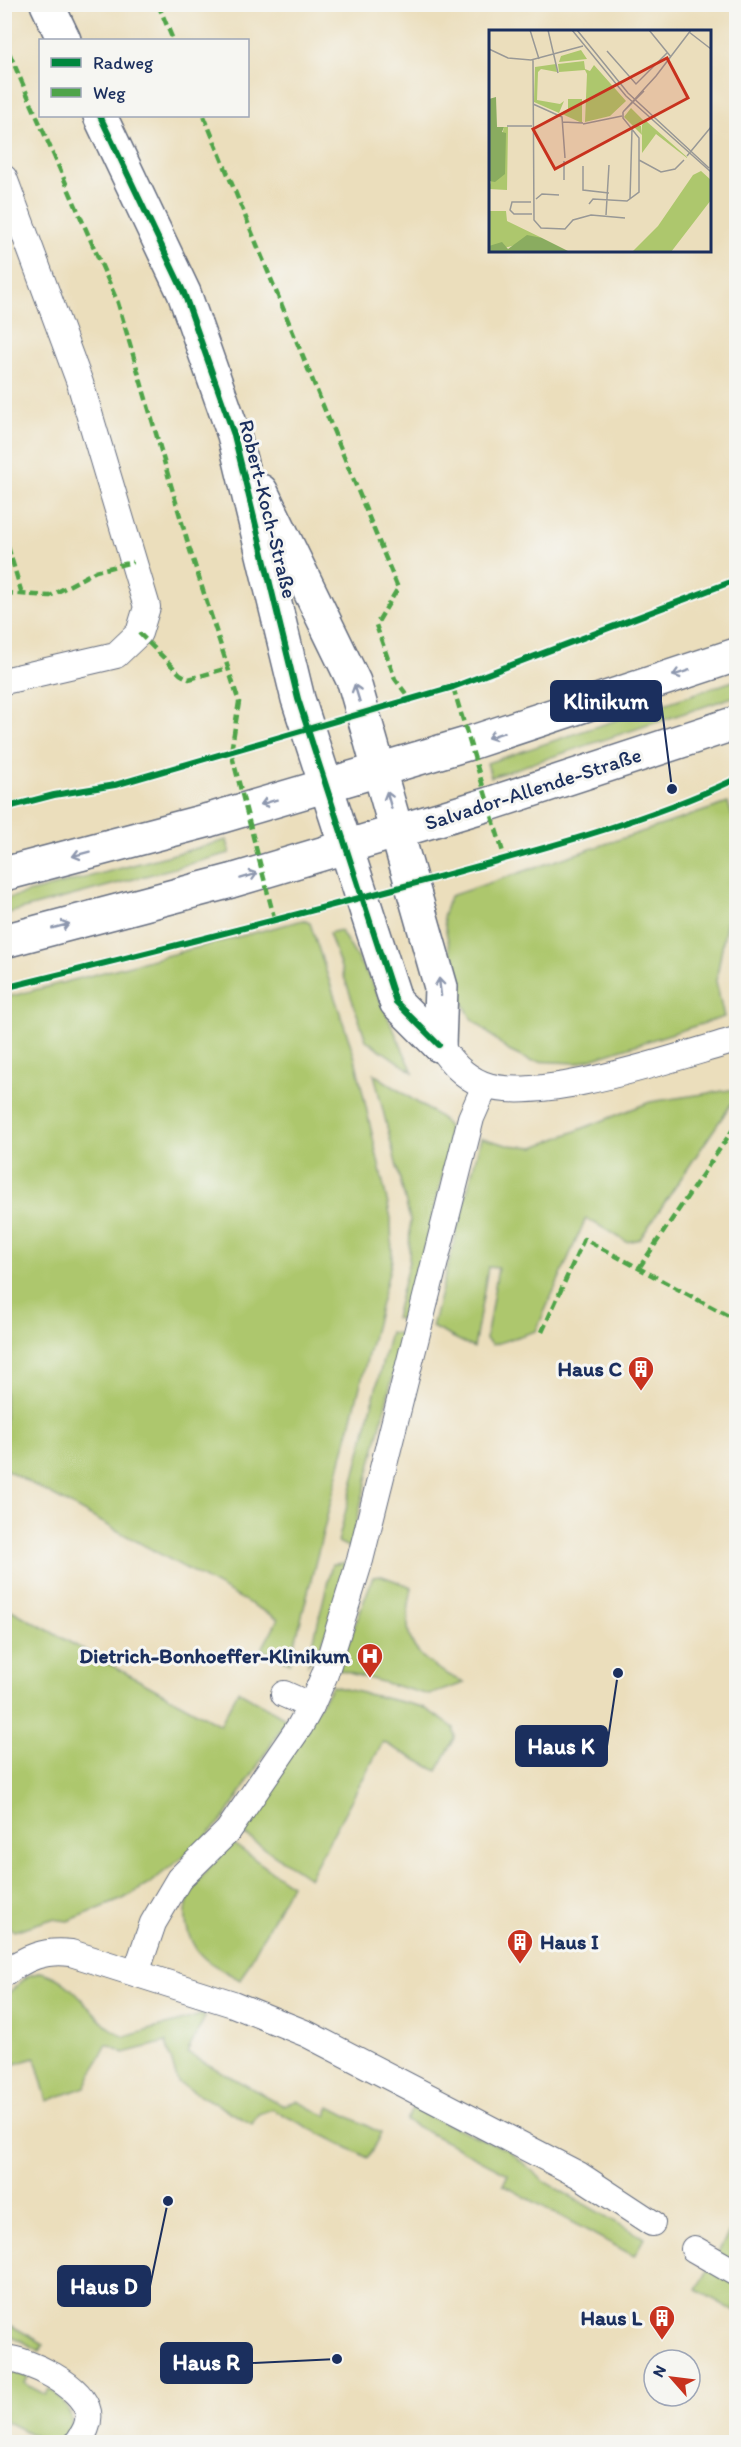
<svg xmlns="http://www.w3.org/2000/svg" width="741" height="2447" font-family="Itim,sans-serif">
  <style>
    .green { fill: #adc76d; stroke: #647b66; stroke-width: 1.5 }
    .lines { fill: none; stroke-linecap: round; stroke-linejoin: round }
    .service-casing { stroke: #646c7f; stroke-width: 28 }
    .minor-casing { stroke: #646c7f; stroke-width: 36 }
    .service { stroke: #fff; stroke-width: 26 }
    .minor { stroke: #fff; stroke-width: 33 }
    .quiet { stroke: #4fa44a; stroke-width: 4.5; stroke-dasharray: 9 4.5; stroke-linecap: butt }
    .cycleway-casing { stroke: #f6f6f2; stroke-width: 10 }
    .cycleway { stroke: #00873e; stroke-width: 6 }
    .oneway { stroke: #8d97ae }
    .labels { text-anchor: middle; stroke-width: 6; stroke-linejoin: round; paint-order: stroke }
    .street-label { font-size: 21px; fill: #1b2f5e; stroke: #f6f6f2 }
    .poi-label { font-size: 21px; font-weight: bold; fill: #1b2f5e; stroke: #f6f6f2; text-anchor: end }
    .inset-road { fill: none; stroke: #989896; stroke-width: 1.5 }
    .view { fill: #c8321e; fill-opacity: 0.15; stroke: #c8321e; stroke-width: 3 }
    .inset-edge { fill: none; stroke: #1b2f5e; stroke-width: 3 }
    .leader { fill: none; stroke: #1b2f5e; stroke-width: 2 }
    .callout-dot { fill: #1b2f5e; stroke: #f6f6f2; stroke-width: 2 }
    .callout { fill: #1b2f5e; stroke: #1b2f5e; stroke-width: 2 }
    .callout-label { font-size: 22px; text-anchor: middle; font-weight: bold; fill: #fff }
  </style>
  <rect width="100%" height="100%" fill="#f6f6f2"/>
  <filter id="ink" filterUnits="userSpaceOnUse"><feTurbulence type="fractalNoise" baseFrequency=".0167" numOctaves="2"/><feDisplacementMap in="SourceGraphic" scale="12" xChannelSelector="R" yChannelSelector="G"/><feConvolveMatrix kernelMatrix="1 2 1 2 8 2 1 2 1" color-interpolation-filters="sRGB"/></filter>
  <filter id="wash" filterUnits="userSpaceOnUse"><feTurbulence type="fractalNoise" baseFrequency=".008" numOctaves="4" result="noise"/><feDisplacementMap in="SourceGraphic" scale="24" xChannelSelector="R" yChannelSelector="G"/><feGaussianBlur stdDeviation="1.35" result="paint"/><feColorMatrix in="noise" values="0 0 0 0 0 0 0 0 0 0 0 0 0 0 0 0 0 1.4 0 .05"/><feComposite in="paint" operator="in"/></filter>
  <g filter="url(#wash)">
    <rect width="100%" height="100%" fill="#ebdebc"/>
    <!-- green -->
    <g class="green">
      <path d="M736,680V696L491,777L487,763Z"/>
      <path d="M728,803L736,827V892L731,897L716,981L724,1017L578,1063L530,1061L509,1051L471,1018L460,997L443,917L450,896Z"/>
      <path d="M227,840L230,853L5,914V899Z"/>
      <path d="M303,920L310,923L355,1058L391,1218L392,1260L290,1663L262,1649L278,1619L5,1469L4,998Z"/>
      <path d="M340,930L372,982L413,1072L366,1040L329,933Z"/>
      <path d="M374,1074L441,1118L448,1127L449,1149L407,1321L395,1318L409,1261L410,1220Z"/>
      <path d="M736,1089V1097L640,1239L627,1242L586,1218L536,1331L492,1345L486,1339L498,1268L488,1267L474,1348L432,1327L481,1138L507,1145L535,1147L650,1102Z"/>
      <path d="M390,1332L403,1335L350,1548L338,1542Z"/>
      <path d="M345,1563C338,1591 329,1644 308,1664L332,1564Z"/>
      <path d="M382,1576L412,1587C400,1645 413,1657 464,1683L429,1695L338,1670L373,1577Z"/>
      <path d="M4,1606L220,1725L238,1691L287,1719L226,1816L200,1843L149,1884L123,1899L68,1921L52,1919L14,1931L4,1923Z"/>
      <path d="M332,1686L423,1707L454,1728L455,1738L437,1771L383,1742L309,1878L239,1831Z"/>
      <path d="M232,1843L291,1885L240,1980C229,1973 214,1967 204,1958C197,1952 192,1943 189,1935C175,1896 208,1869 232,1843Z"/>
      <path d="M41,1972C77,1980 92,2022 125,2037L201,2015L205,2017L187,2053L282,2105L297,2101L326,2116L330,2107L381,2133L368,2158L272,2109L258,2114L252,2124L178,2083L166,2042L124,2053L107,2044L85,2087L47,2101L35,2058L5,2067V1996L28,1976Z"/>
      <path d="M412,2109L508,2150L545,2182L644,2238L634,2256L503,2185L508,2174L406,2121Z"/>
      <path d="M736,2220V2312L697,2290Z"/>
      <path d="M5,2322L44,2344L40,2351L5,2332Z"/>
      <path d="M4,2369L28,2377L25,2384L46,2395L49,2389C66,2401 82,2423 63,2442H47L5,2421Z"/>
    </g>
  </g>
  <g filter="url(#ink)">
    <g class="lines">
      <!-- service casing -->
      <g class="service-casing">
        <g id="service">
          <path d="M4,178L80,383L147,607L139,633L116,655L4,681"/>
          <path d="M439,1045C451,1062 463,1076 482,1084C536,1106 678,1056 736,1040"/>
          <path d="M311,1706L325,1674L360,1560L471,1118L485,1086"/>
          <path d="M136,1973L153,1923L179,1879L228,1831L300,1726L311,1706L284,1694"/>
          <path d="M4,1974C26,1957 44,1950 71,1953L233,2004L307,2034L579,2175L652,2223"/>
          <path d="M694,2249L736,2273"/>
          <path d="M4,2358C29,2360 82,2385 88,2412C90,2424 84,2433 78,2442"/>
        </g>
      </g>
      <!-- minor casing -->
      <g class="minor-casing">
        <g id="minor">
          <path d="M47,4L64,40"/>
          <path d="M100,116L184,293L234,435L298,699L396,1002L439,1045"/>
          <path d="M261,491L354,682L441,987L439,1045"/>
          <path d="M4,874L209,820L470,743L736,655"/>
          <path d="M4,941L231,881L489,804L736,723"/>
        </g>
      </g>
      <!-- service -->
      <use href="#service" class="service"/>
      <!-- minor -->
      <use href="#minor" class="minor"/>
      <!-- quiet -->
      <g class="quiet">
        <path d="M158,4L173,40"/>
        <path d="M4,41L118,303L189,547L239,702L231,752L275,921"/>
        <path d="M204,116L398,588L376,625L395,679L410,699"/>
        <path d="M4,533L22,594"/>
        <path d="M4,593L50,596L96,571L133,562"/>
        <path d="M139,633L180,674L189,679L228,668"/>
        <path d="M453,687L505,859"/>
        <path d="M639,1268L736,1125"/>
        <path d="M542,1332L584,1239L736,1320"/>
      </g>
      <!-- cycleway casing -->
      <g class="cycleway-casing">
        <g id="cycleway">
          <path d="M100,116L184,293L234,435L298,699L396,1002L439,1045"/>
          <path d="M4,808L54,795L115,785L453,687L736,580"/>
          <path d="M4,988C147,953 289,917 431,879C534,851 640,824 736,779"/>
        </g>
      </g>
      <!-- cycleway -->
      <use href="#cycleway" class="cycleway"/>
    </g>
    <!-- one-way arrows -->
    <defs><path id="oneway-shaft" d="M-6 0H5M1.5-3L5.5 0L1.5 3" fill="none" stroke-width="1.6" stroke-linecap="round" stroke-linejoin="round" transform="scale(1.5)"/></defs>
    <g class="oneway">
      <use href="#oneway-shaft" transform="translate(681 673) rotate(162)"/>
      <use href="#oneway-shaft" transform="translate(357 693) rotate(-107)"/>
      <use href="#oneway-shaft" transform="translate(496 735) rotate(162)"/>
      <use href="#oneway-shaft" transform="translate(389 800) rotate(-106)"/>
      <use href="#oneway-shaft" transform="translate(269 802) rotate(163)"/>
      <use href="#oneway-shaft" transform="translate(81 854) rotate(165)"/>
      <use href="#oneway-shaft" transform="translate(249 876) rotate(-17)"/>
      <use href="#oneway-shaft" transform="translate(61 926) rotate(-15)"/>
      <use href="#oneway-shaft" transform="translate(440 987) rotate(-97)"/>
    </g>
  </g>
  <!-- icons -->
  <defs>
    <g id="building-pin" transform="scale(1.35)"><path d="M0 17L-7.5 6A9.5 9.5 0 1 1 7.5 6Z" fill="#c8321e" stroke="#f6f6f2"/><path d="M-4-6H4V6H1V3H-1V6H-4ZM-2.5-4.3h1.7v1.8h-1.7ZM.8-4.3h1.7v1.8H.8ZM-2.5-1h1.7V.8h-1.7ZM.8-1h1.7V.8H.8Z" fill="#fff"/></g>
    <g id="hospital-pin" transform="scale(1.35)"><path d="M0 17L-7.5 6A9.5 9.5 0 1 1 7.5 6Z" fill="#c8321e" stroke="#f6f6f2"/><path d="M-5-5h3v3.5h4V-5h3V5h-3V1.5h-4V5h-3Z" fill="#fff"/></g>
  </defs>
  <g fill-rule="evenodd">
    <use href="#building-pin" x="641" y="1369"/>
    <use href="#hospital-pin" x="370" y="1656"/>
    <use href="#building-pin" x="520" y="1942"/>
    <use href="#building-pin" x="662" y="2318"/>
  </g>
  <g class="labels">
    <!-- street labels -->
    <g class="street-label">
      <text transform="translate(268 509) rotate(76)" y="7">Robert-Koch-Straße</text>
      <text transform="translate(533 789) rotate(-18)" y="7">Salvador-Allende-Straße</text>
    </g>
    <!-- poi labels -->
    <g class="poi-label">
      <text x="622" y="1376">Haus C</text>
      <text x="350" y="1663">Dietrich-Bonhoeffer-Klinikum</text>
      <text x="540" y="1949" text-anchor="start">Haus I</text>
      <text x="642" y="2325">Haus L</text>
    </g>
  </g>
  <!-- overview -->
  <g transform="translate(489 30)">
    <rect width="222" height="222" fill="#ebdebc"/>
    <path d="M92,20L98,29L70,32L72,26ZM95,31L96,39L101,41L105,35L137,71L121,86L96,92L98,44L96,40L70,42L69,34ZM67,34L68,42L52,39L49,42L48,70L71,74L75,71L70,83L45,72L46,37ZM79,69H93V93L73,84L79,79ZM142,78L155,91L147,95L152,96L153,105L135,87ZM157,91L198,127V128L167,104L153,123V95ZM15,97H19L18,160L0,159ZM212,141L222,150V170L182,222H143L169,196L204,145ZM0,181H17L18,191L53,208L0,222Z" fill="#adc76d"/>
    <path d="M7,67L8,97H15L13,102L17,103L16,144L6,152L0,151V69ZM38,205L53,208L81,222H0V216L13,212L19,219Z" fill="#8aac60"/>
    <path class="inset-road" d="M41,0L50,29M59,0L69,43M83,0L137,66L222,142M88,0L139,63L220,138M160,0L182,27M200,2L222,19M0,19L19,28L42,30L94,16M118,21L147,54L178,23M44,30L45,190L52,198L76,199L84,190L102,185L136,188M44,74L73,87L76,128M134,82L167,46L202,0M134,82L155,61M74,92L94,93M94,94L133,86M18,96H43M198,126L222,97M150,130L172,142L186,139L195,130M94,136V160L120,163M75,150V131M47,169L53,164L70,165M141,169L143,99M42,172H23L21,180L25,184H43M100,174L104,169L138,171L150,162V108L134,88V82M117,185L120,135"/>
    <path class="view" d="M178,28L199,68L66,139L44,99Z"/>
    <rect width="222" height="222" class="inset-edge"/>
  </g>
  <!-- callouts -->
  <path class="leader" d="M672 789L661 701M618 1673L607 1746M168 2201L150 2286M337 2359L252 2363"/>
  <g class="callout-dot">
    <circle cx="672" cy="789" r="6"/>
    <circle cx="618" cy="1673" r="6"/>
    <circle cx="168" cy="2201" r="6"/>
    <circle cx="337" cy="2359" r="6"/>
  </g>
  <g class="callout">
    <rect x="551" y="681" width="110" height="40" rx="6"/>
    <rect x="516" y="1726" width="91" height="40" rx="6"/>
    <rect x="58" y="2266" width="92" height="40" rx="6"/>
    <rect x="161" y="2343" width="91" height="40" rx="6"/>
  </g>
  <g class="callout-label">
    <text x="606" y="709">Klinikum</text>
    <text x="561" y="1754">Haus K</text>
    <text x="104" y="2294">Haus D</text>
    <text x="206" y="2370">Haus R</text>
  </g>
  <!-- margin -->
  <rect width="741" height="2447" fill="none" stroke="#f6f6f2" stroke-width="24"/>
  <!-- legend -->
  <rect x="39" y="39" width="210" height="78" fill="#f6f6f2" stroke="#9ea6b7" stroke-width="1.5"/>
  <rect x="51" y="58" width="30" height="9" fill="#00873e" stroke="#9ea6b7" stroke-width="1.5"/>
  <text x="93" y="69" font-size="18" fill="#1b2f5e">Radweg</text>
  <rect x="51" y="88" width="30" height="9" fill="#4fa44a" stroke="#9ea6b7" stroke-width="1.5"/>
  <text x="93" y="99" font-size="18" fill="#1b2f5e">Weg</text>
  <!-- north arrow -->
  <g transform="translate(672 2378) rotate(298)"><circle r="28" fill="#f6f6f2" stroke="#9ea6b7" stroke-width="1.5"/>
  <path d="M0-4.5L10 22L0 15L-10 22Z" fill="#c8321e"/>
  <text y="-9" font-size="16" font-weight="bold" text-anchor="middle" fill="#1b2f5e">N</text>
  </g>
</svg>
